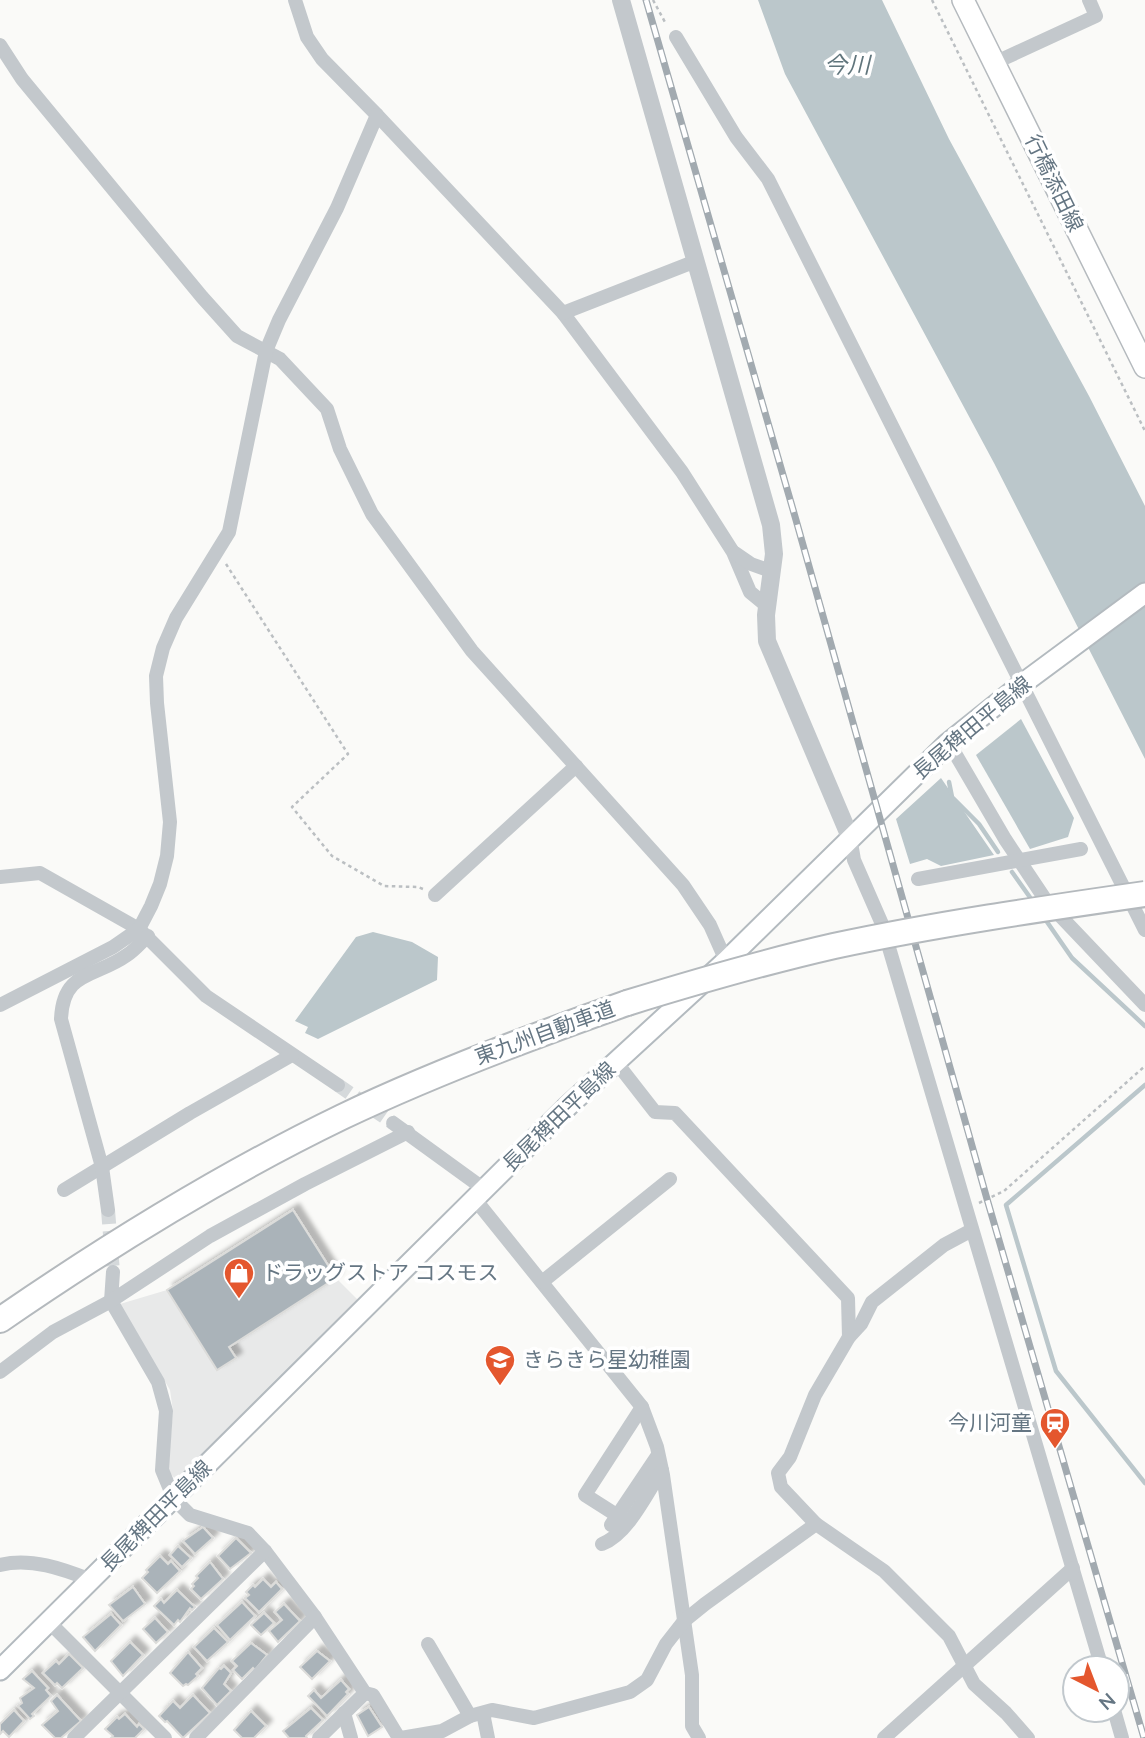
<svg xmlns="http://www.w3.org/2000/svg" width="1145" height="1738" font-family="'Nunito Sans','Noto Sans JP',sans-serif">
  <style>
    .built { fill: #e8e9e9 }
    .water { fill: #bbc7cb }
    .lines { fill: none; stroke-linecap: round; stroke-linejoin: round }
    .stream { stroke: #bbc7cb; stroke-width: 4.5 }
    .building { fill: #aab3b9; stroke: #dcdcda; stroke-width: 2; filter: url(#shadow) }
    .minor-tunnel { stroke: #d5d9db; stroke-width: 14; stroke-dasharray: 14 7; stroke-linecap: butt }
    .secondary-casing { stroke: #b3babf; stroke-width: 23 }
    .primary-casing { stroke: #b5babe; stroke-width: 24 }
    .motorway-casing { stroke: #b4b9bd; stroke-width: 28 }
    .path { stroke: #bbbfc2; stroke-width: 2.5; stroke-dasharray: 3.5 3.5; stroke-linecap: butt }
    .minor { stroke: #c3c8cc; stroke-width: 14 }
    .tertiary { stroke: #c3c8cc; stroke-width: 18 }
    .secondary { stroke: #fff; stroke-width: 19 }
    .primary { stroke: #fff; stroke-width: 21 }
    .motorway { stroke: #fff; stroke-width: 24 }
    .rail-casing { stroke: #a2aab0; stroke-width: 7 }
    .rail { stroke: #fff; stroke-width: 4.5; stroke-dasharray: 13; stroke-linecap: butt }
    .motorway-bridge-casing { stroke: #b4b9bd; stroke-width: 28; stroke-linecap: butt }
    .motorway-bridge { stroke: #fff; stroke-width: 24 }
    .labels { text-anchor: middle; stroke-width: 7; stroke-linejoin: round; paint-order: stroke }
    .street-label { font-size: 21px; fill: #657683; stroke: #fff }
    .poi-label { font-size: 21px; fill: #657683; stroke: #fff; text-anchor: start }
    .water-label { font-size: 23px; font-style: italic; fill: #60757c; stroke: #fff }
  </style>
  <defs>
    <filter id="shadow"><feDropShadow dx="6" dy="-6" stdDeviation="2" flood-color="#0004"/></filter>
  </defs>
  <rect width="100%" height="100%" fill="#fafaf8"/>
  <!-- built -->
  <path class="built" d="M293,1210L336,1278L360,1302L178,1482L168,1471L173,1411L170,1390L120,1304L167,1290Z"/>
  <!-- water -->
  <g class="water">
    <path d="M758,0H882L949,139L1089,396L1145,506V759L994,463L785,74Z"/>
    <path d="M1021,719L1074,818L1068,837L1030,849L976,755Z"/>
    <path d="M941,778L994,855L941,866L927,859L910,864L896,819Z"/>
    <path d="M373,932L412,942L438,957L437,980L318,1039L305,1033L308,1027L295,1021L356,937Z"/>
  </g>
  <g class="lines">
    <!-- stream -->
    <g class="stream">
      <path d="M949,782L952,797L979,824L998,852"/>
      <path d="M1012,872L1034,903"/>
      <path d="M1045,919L1072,958L1145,1026"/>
      <path d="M1145,1085L1006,1205L1056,1371L1145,1483"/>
    </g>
  </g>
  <!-- building -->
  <g class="building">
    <path d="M293,1210L336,1278L229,1347L236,1358L217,1370L167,1290Z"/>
    <path d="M203,1527L213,1538L195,1554L183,1541Z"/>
    <path d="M236,1538L251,1553L230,1569L218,1556Z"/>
    <path d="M178,1546L191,1558L182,1567L170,1555Z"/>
    <path d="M160,1556L168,1564L171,1561L180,1571L157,1593L142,1578L148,1572L146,1570Z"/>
    <path d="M210,1562L223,1579L201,1599L191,1589L194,1586L192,1584L198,1578L196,1576Z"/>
    <path d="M263,1579L271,1587L276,1582L282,1589L259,1612L245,1598L249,1595L246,1592L253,1585L255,1587Z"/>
    <path d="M133,1587L145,1604L123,1621L109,1605Z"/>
    <path d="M177,1590L195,1607L192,1610L190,1608L180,1622L178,1620L174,1625L154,1606L161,1599L164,1603Z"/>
    <path d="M242,1602L255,1616L230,1640L217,1625Z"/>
    <path d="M284,1604L300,1621L278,1642L269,1631L282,1620L275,1612Z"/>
    <path d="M264,1613L274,1623L261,1635L251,1625Z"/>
    <path d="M111,1614L121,1625L95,1651L83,1637Z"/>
    <path d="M155,1618L168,1632L156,1643L143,1629Z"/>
    <path d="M214,1628L228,1642L207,1661L194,1647Z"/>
    <path d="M130,1642L143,1655L123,1676L111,1661Z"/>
    <path d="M251,1643L267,1655L255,1670L253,1668L242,1679L233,1670L237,1666L232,1661Z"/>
    <path d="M317,1651L330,1661L312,1679L300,1667Z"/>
    <path d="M188,1652L202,1668L196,1674L198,1676L188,1685L186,1684L183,1686L170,1673Z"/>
    <path d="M69,1654L83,1668L62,1688L57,1683L55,1685L43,1673L56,1661L59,1664Z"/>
    <path d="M224,1666L231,1673L224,1684L231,1691L217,1705L202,1688L219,1668L221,1669Z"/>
    <path d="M32,1671L48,1688L46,1690L51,1696L32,1714L34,1716L30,1719L18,1706L22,1703L20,1698L34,1688L23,1679Z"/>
    <path d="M341,1680L349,1689L346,1692L348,1694L327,1716L308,1696L314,1690L321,1698Z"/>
    <path d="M57,1695L81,1721L61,1738H55L42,1725L58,1711L51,1701Z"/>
    <path d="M193,1695L210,1713L183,1738L167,1721L165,1722L159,1716L173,1701L180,1708Z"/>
    <path d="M369,1707L382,1727L368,1736L357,1715Z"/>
    <path d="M311,1708L323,1720L306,1736L307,1738H289L283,1731Z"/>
    <path d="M14,1710L24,1721L9,1737L3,1731L0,1734V1724Z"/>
    <path d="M251,1711L266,1726L254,1738H242L234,1730Z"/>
    <path d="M125,1714L137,1727L139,1724L144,1729L135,1738H111L113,1736L105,1729L117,1717L119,1719Z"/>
  </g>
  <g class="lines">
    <!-- minor-tunnel -->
    <g class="minor-tunnel">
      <path d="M338,1085L393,1123"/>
      <path d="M108,1210L113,1272"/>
    </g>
    <!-- secondary casing -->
    <g class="secondary-casing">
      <path id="secondary" d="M0,1670L568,1106L726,961L947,744L1022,684L1145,593"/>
    </g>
    <!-- primary casing -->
    <g class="primary-casing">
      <path id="primary" d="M963,0L1145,367"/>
    </g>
    <!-- motorway casing -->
    <g class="motorway-casing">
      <path id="motorway" d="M0,1320C109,1245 222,1175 342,1117C434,1073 530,1037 627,1003"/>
    </g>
    <!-- path -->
    <g class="path">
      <path d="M653,0L666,24"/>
      <path d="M932,0L1145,431"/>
      <path d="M226,564L348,754L292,807L332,856L384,886L418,887L423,889"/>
      <path d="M979,1203L1004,1191L1145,1066"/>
    </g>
    <!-- minor -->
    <g class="minor">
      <path d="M295,0L307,37L322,59L377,115L563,313L682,472L733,552L750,592L767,606"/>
      <path d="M676,37L736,137L768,179L1145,930"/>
      <path d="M0,45L22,79L202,297L237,336L280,359L327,409L340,449L372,514L472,651L683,885L710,925L726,961"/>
      <path d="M994,63L1096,16L1089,0"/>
      <path d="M563,313L696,261"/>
      <path d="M735,553L751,564L771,571"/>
      <path d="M947,744L956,755L1005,839L1047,902L1145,1005"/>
      <path d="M850,837L854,860L882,924L1102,1668"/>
      <path d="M0,877L40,873L139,929L206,996L338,1085"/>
      <path d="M918,879L1081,849"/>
      <path d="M435,895L576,766"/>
      <path d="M0,1005L113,947L139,929L151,906L160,884L167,856L170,822L157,703L156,676L163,648L176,618L229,532L266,351L279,320L337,208L377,115"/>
      <path d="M616,1062L655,1112L675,1113L848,1298L849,1337"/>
      <path d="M393,1123L484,1189"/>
      <path d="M64,1190L190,1113L292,1055"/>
      <path d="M474,1198L642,1407L657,1447L663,1475L692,1675V1726L699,1738"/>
      <path d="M108,1210L102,1167L61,1019C63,970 95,978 127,955C135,950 141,942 148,936"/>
      <path d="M113,1272L111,1301L158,1382L166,1411L162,1470L174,1499L190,1515L248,1533L265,1551L315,1617L365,1693L373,1695L399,1738"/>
      <path d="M542,1282L670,1179"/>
      <path d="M0,1372L53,1332L111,1301L210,1236L305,1184L408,1132"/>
      <path d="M618,1516L585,1495L642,1407"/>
      <path d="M816,1524L781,1487L778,1473L790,1457L815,1395L849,1337L861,1324L872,1302L944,1245L972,1230"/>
      <path d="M611,1525L658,1455"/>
      <path d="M602,1544C628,1534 647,1493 662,1470"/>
      <path d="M0,1565C30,1557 63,1569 91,1580"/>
      <path d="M50,1623L165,1738"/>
      <path d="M428,1644L470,1716"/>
      <path d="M1114,1710L1122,1738"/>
      <path d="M344,1713L351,1738"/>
      <path d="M483,1713L488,1738"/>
      <path d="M74,1738L265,1551"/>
      <path d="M196,1738L315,1617"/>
      <path d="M319,1738L365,1693"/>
      <path d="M401,1738L442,1731L470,1716L492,1710L534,1718L630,1692L647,1680L666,1644L684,1621L705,1604L816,1524L884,1571L949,1636L974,1684L1006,1713L1028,1738"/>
      <path d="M884,1738L1073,1568"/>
    </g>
    <!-- tertiary -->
    <path class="tertiary" d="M621,0L771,525L774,554L766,615L767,641L850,837"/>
    <!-- secondary -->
    <use href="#secondary" class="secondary"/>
    <!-- primary -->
    <use href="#primary" class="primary"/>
    <!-- motorway -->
    <use href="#motorway" class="motorway"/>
    <!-- rail casing -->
    <g class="rail-casing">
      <path id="rail" d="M646,0L796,520L987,1199L1144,1738"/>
    </g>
    <!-- rail -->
    <use href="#rail" class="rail"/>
    <!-- motorway-bridge casing -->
    <g class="motorway-bridge-casing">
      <path id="motorway-bridge" d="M627,1003C695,982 764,962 834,946C937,924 1041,909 1145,894"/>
    </g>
    <!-- motorway-bridge -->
    <use href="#motorway-bridge" class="motorway-bridge"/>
  </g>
  <!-- icons -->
  <defs>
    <g id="shop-pin" transform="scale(1.575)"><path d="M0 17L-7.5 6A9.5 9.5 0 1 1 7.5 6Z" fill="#e4572e" stroke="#fff"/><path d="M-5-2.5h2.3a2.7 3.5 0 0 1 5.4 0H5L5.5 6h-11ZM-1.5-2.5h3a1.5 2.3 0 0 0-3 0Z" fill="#fff"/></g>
    <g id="school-pin" transform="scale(1.575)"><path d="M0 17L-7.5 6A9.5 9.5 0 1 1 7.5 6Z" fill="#e4572e" stroke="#fff"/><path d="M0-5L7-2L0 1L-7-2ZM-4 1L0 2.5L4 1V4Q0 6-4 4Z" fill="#fff"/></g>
    <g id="station-pin" transform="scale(1.575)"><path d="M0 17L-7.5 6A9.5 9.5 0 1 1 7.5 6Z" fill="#e4572e" stroke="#fff"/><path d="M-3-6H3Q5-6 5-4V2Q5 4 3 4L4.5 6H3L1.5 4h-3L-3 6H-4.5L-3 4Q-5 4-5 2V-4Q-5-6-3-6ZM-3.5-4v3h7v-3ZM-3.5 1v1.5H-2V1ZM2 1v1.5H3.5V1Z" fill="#fff"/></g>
  </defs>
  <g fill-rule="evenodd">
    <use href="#shop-pin" x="239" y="1273"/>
    <use href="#school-pin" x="500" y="1360"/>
    <use href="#station-pin" x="1055" y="1423"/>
  </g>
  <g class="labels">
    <!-- street labels -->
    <g class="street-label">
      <text transform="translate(1054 183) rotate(64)" y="7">行橋添田線</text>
      <text transform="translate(972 728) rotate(-40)" y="7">長尾稗田平島線</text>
      <text transform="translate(545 1033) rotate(-20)" y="7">東九州自動車道</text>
      <text transform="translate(559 1117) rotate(-44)" y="7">長尾稗田平島線</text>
      <text transform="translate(156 1516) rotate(-45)" y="7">長尾稗田平島線</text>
    </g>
    <!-- poi labels -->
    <g class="poi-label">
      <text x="262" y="1280">ドラッグストア コスモス</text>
      <text x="523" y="1367">きらきら星幼稚園</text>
      <text x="1032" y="1430" text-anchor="end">今川河童</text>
    </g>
    <!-- water labels -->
    <g class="water-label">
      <text x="847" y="73">今川</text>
    </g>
  </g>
  <!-- north arrow -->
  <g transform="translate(1096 1689) rotate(138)"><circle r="33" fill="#ffffff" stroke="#c1c8cd" stroke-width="2"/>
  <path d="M0-5L12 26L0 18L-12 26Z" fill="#e4572e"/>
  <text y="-10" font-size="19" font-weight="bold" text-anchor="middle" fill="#657683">N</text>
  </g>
</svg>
